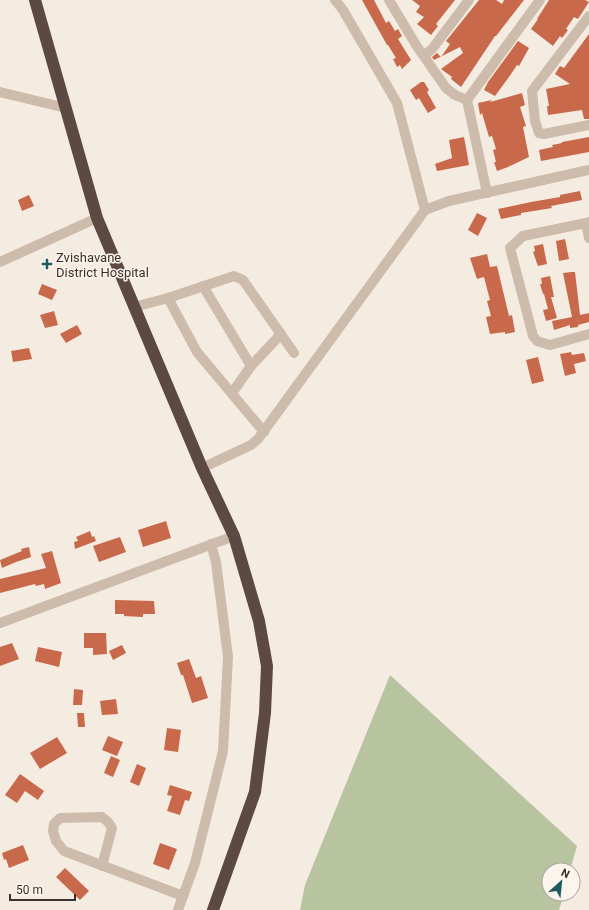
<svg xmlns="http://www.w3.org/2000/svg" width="589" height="910" font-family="Roboto,sans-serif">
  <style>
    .green { fill: #b8c4a0 }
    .building { fill: #c8694b }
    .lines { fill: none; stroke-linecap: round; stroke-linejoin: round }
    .minor { stroke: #cdbbac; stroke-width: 10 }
    .highway { stroke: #5c4a42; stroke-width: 12 }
    .poi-dot { fill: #1f5a5e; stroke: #fbf5ee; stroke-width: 1.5 }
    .labels { text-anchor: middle; stroke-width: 3; stroke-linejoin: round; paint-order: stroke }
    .poi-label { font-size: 13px; fill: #3b302b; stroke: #fbf5ee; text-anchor: start }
  </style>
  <rect width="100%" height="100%" fill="#f4ebe1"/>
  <!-- green -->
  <path class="green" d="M390,675L577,846L570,870H549V894H564L559,910H300L305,885Z"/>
  <!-- building -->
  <g class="building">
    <path d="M362,0H374L386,23L389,21L395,31L398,29L402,36L398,39L411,60L402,69L400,65L397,67L393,59L396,58L388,45H387Z"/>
    <path d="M412,0H455L436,24L438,26L431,35L417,24L424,17L416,12L420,6Z"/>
    <path d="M479,0H496L502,4L504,0H524L496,36H495L461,87L451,79L452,77L441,69L463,53L460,47L434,60L432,57L437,53L441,57L450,44L446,41Z"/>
    <path d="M549,0H585L589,2L578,19L574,17L566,29L568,30L562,38L560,36L553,46L531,29L538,19H537Z"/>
    <path d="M589,34V119H584L582,110L548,115L547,106H549L546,89L570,84L555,74L560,66L564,68Z"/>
    <path d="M518,41L529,48L519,66L517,65L509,77L495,96L484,90L488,82Z"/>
    <path d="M421,82H424L429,90L427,92L436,108L428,113L419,98L416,100L410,90Z"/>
    <path d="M522,93L525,105L520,107L526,126L523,127L529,157L508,167L497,171L494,162H496L493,150L496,149L492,136L489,137L482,113L480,115L478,103L492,100L490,102Z"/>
    <path d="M464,137L469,165L437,171L435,164L452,158L449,140Z"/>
    <path d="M589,137V152L541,161L539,150L553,147L552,145L562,143V142Z"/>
    <path d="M580,191L582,200L551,206L552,208L521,213V215L501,219L498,209L531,202L560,197V195Z"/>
    <path d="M29,195L34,206L22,211L18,200Z"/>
    <path d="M477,213L487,218L478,236L468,230Z"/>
    <path d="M565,239L569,259L559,261L556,241Z"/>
    <path d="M543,244L547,264L538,266L533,252L535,251L534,246Z"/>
    <path d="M487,254L490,267L497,266L509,316L512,315L515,332L505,334V332L490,334L486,317L491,316L487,301L490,300L484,277L477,279L470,258Z"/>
    <path d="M571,272H575L580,315L589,313V322L578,325V327L570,328V325L554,330L552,321L572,317L563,273Z"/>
    <path d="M550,276L554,297H551L557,318L546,321L543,310L548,309L544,294H543L540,284H542L541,278Z"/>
    <path d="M42,284L57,290L52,300L38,294Z"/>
    <path d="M54,311L58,325L45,328L40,315Z"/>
    <path d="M77,325L82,334L66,343L60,334Z"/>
    <path d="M29,348L32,359L13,362L11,351Z"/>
    <path d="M571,352L572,355L584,353L586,361L574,364L576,373L565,376L560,354Z"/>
    <path d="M538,357L544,381L532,384L526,360Z"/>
    <path d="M166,521L171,538L143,547L138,530Z"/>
    <path d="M90,531L92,537L94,536L96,541L75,549L74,542L78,541L76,537Z"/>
    <path d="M120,537L126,552L99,562L93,546Z"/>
    <path d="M29,547L31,557L16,562L2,568L0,560L22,551L21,549Z"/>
    <path d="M52,551L61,583L45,589L44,584L36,586L35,584L0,593V579L46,568L41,554Z"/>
    <path d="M115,600L154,601L155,614H143V617L124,616V614H115Z"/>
    <path d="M84,633H106L107,654L93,655V648H84Z"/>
    <path d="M12,643L19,659L0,666V647Z"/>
    <path d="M122,645L126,653L113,660L109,651Z"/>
    <path d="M38,647L62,652L59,667L35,661Z"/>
    <path d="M189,659L196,678L201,676L208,698L192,703L183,675H181L177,663Z"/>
    <path d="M74,689L83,690L82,705H73Z"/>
    <path d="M116,699L118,714L102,715L100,701Z"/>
    <path d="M77,713H84L85,727H78Z"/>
    <path d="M167,728L181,730L178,752L164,750Z"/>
    <path d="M108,736L123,742L117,756L102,750Z"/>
    <path d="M57,737L67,753L40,769L30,753Z"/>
    <path d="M111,756L120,760L113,777L104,773Z"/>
    <path d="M137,764L146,768L139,786L130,782Z"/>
    <path d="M20,774L44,791L38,800L25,791L17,803L5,795Z"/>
    <path d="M170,785L192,792L189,801L185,800L180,815L167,811L172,796L167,795Z"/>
    <path d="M160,843L177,849L169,870L153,864Z"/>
    <path d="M23,845L29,860L9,868L6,859L4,860L2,853Z"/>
    <path d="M65,868L89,891L80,900L56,877Z"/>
  </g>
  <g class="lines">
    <!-- minor -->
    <g class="minor">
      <path d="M335,0L343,10L397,103L425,210"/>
      <path d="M389,0L416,45L446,88L455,95L467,100L487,193"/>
      <path d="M589,16L532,91L535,121L539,133L544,134L589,125"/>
      <path d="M424,56L432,49L469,0"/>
      <path d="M0,92L66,108"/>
      <path d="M467,100L540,0"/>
      <path d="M589,222L586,223L589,238"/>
      <path d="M586,223L523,236L510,248L533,336L537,341L550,345L589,334"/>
      <path d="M0,262L97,218"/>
      <path d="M203,286L251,366"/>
      <path d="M168,298L197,352L264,432"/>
      <path d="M134,307L168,298L234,276L243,280L294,353"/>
      <path d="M232,393L251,366L281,334"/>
      <path d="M202,468L251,445L258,439L425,210L449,201L589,170"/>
      <path d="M0,623L234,536"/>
      <path d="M102,866L112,828L108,822L102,817L60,818L54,824L53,831L56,841L64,851L183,896"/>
      <path d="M178,910L195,863L223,751L228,657L216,562L211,544"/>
    </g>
    <!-- highway -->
    <path class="highway" d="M35,0L97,218L202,468L234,536L259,621L267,666L265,713L255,792L213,910"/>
  </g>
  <!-- markers -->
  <path class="poi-dot" d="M45 258h4v4h4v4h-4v4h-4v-4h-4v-4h4z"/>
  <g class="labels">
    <!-- poi labels -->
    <g class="poi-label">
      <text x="56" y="262">Zvishavane<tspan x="56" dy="15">District Hospital</tspan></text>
    </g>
  </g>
  <!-- north arrow -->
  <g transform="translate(561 882) rotate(27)"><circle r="19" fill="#fbf5ee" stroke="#aea6a0"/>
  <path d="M0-3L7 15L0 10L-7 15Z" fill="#1f5a5e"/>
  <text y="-6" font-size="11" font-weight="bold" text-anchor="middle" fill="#3b302b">N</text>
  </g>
  <!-- scale -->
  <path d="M10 894v6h65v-6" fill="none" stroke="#3b302b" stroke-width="2"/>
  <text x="16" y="894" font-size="12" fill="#3b302b" stroke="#fbf5ee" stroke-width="3" paint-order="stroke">50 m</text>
</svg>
